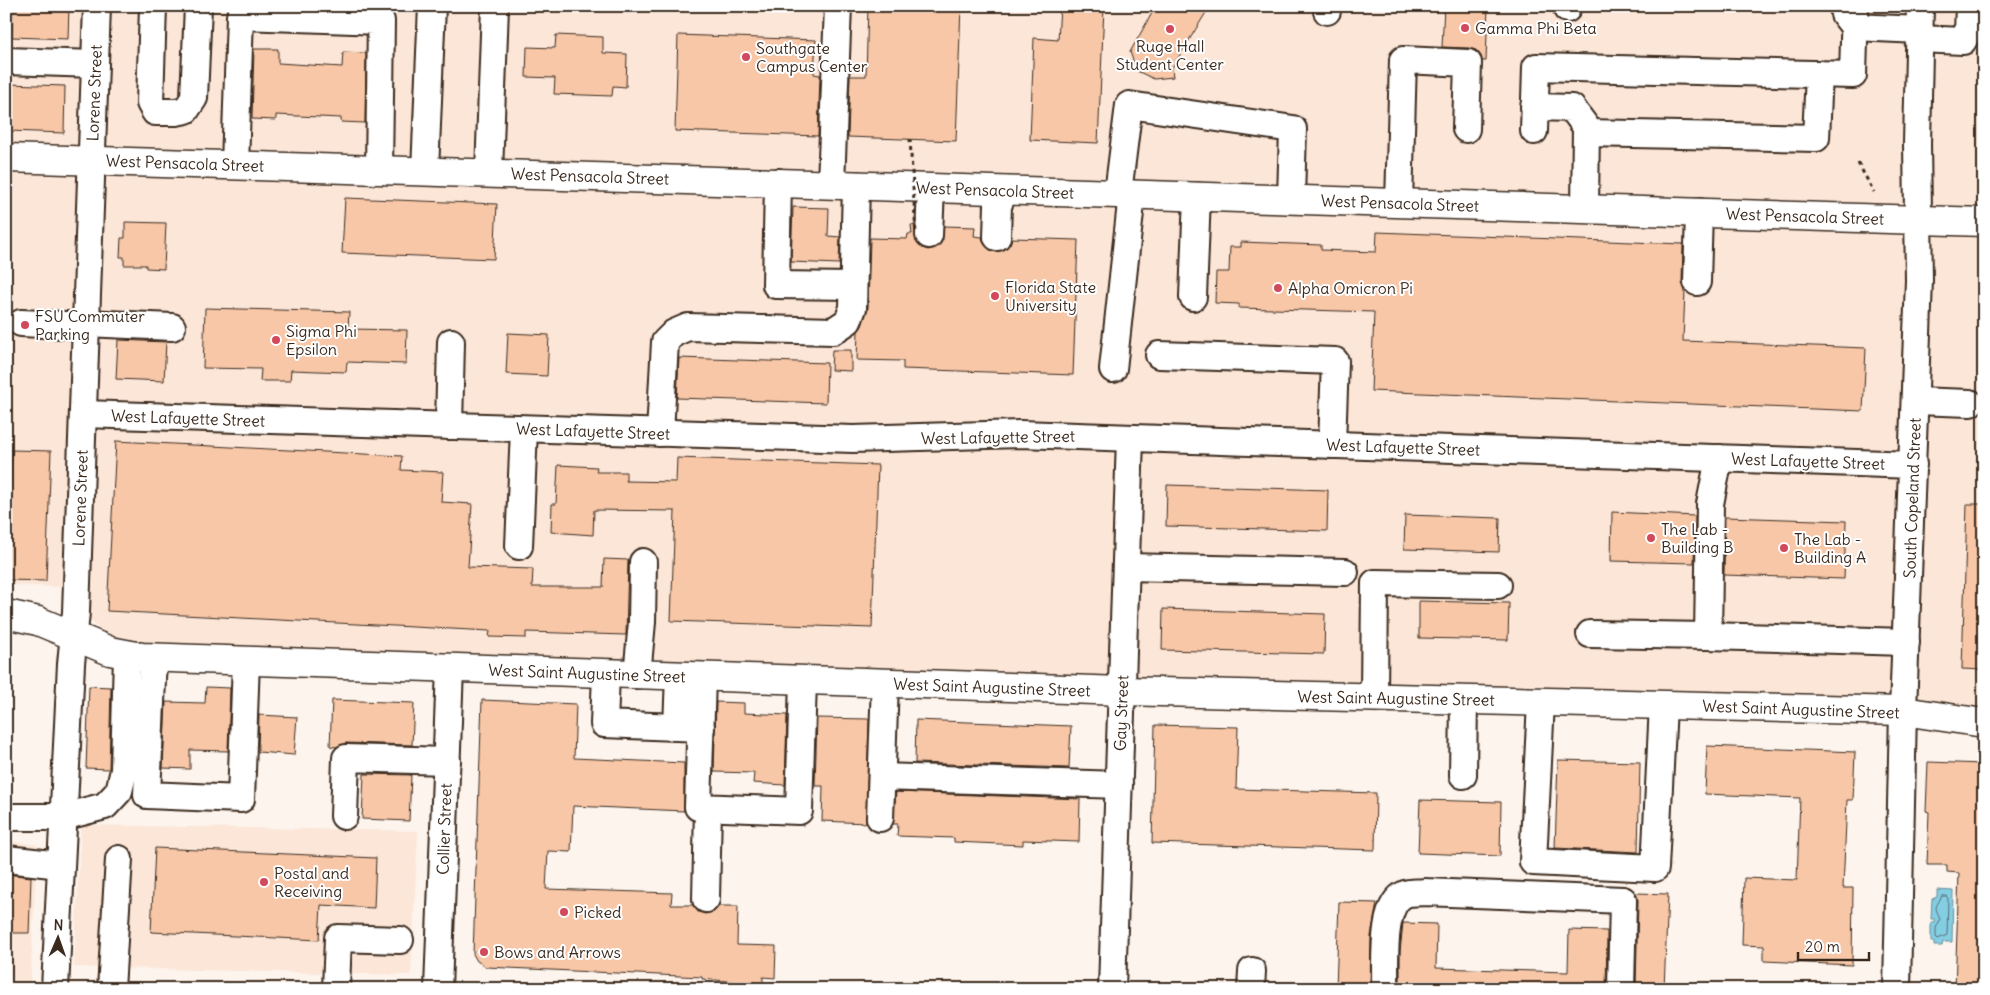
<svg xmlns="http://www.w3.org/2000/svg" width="1990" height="995" font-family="Delius,sans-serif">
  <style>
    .built { fill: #fbe6d8 }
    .water { fill: #84cee4; stroke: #678c95 }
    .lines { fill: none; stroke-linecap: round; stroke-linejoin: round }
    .shore { stroke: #586c6d; stroke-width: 1 }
    .building { fill: #f7c7a7; stroke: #3b2a1e }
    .minor-casing { stroke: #3b2a1e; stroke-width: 30 }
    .major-casing { stroke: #3b2a1e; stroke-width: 31 }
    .path { stroke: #3b2a1e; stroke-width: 3; stroke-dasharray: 4 4; stroke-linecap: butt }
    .minor { stroke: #fff; stroke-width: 26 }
    .major { stroke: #fff; stroke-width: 28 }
    .path-bridge { stroke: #3b2a1e; stroke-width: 3; stroke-dasharray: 4 4; stroke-linecap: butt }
    .poi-dot { fill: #d1495b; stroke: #fff; stroke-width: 2 }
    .labels { text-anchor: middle; stroke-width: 4; stroke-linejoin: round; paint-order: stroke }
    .poi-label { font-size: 16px; fill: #3b2a1e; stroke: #fff; text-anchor: start }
    .street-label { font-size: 16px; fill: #3b2a1e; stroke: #fff }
  </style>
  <rect width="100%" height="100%" fill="#fdf4ed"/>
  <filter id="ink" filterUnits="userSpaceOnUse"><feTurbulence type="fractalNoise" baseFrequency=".02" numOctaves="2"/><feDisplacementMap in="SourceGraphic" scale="10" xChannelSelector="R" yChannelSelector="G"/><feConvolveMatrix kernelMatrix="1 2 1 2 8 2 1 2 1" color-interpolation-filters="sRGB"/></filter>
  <g filter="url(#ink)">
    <!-- built -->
    <g class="built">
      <path d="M6,6H1984V723L127,654L100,630L61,587L6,585Z"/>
      <path d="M81,825L418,831L411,975L74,967Z"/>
      <path d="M6,841L37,845L30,989H6Z"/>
    </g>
    <!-- water -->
    <path class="water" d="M1937,890L1953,891L1952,942H1943L1942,946H1934V942H1931V922H1935V919H1931L1932,899L1937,897Z"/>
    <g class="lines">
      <!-- shore -->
      <path class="shore" d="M1942,896H1946L1948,898L1947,935L1938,939L1936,937V928L1940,920C1935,905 1934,910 1942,896Z"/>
    </g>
    <!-- building -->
    <g class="building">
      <path d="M13,6H69L68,39L12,37Z"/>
      <path d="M868,6H961L956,141L848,137L850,76H866Z"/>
      <path d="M1060,6L1104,7L1098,143L1030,140L1034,38L1058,40Z"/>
      <path d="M1156,6H1210L1172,68L1173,77L1154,79L1137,71L1130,52Z"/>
      <path d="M1444,6H1488L1486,61H1482L1481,56L1476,50L1469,48L1442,47Z"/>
      <path d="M556,35L603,37V53L627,54L626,87L613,86L612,96L554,94L555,78L526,77L527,47L555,48Z"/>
      <path d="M678,35L816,40L814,74L820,75L818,136L675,131Z"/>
      <path d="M254,49H278V63L342,67L343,52L366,53L365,123L341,122V118L276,115V120L252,119Z"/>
      <path d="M9,84L65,86L64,133L8,131Z"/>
      <path d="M345,198L497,204L494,259L342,253Z"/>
      <path d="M793,207L829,208L828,236L840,237L839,264L791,262Z"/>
      <path d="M125,222L166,223L164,269L146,268V265H124V257H120L121,238H125Z"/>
      <path d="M911,225H914L916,242L921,247L928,250L935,248L941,243L944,226L975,227L974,236L982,237L984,244L990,250L996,252L1004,250L1010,244L1012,238L1078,240L1073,375L903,369V361L857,360L858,331L862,326L868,308L870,238L907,239L908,234H912Z"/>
      <path d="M1377,232L1683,244L1682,282L1685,291L1683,341L1866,348L1863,411L1371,391L1374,312L1239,308V304L1215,303L1216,272H1229L1230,247H1241V242L1321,245V250L1376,252Z"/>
      <path d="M205,308L349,312L348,329L407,330L406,364L347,362L346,372L291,370L290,381H260L261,369L203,368Z"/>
      <path d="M508,333L549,335L547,376L506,374Z"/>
      <path d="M118,340L166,342L164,381L116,379Z"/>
      <path d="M832,350H851V371L831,370Z"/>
      <path d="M679,358L827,363L826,403L677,398Z"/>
      <path d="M116,441L402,456L401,470L443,472L441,502L472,504L468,567L533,569L532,587H603L604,559L628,560L626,635L526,632V638L489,637L490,631L107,611Z"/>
      <path d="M12,450L51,451L46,581L7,580Z"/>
      <path d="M677,458L878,465L872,628L671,621L675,511L594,510L593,535L551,532L552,504H556L558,465L597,467L596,472H626V481L676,482Z"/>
      <path d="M1167,485L1328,490L1327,531L1166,526Z"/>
      <path d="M1967,504H1984V670L1962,669Z"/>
      <path d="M1612,512L1695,516L1694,563L1611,561Z"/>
      <path d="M1405,515L1500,518L1499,552L1404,549Z"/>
      <path d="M1725,517L1846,521L1844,579L1724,575Z"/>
      <path d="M1419,601L1509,603L1508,640L1419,638Z"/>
      <path d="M1163,609L1325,614L1324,654L1162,650Z"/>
      <path d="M89,686L111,687L109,769L86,768Z"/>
      <path d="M206,687L230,688L228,751L190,750V769L163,768L166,702L205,703Z"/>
      <path d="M332,700L414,703L412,745L346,743L337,747L330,746Z"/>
      <path d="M482,700L576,704L574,758L684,763V811L573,806L571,852L548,851L546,889L672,893L671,905H693L698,912L705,914L714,912L719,906H738L737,945L776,946L775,978L763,977V983L740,982L702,979V977L486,967L477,961L473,954Z"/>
      <path d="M716,702L744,703V713L787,715L785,785L753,783L754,773L714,772Z"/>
      <path d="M259,715L297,717L294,755L258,752Z"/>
      <path d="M817,718L869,719L866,823L822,821L823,786H815Z"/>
      <path d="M916,720L1071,726L1069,768L915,763Z"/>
      <path d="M1155,725L1238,727L1236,789L1376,793L1375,850L1152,843Z"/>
      <path d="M1707,746L1855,752L1853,800H1847L1843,888H1853L1852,965L1764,961V946L1742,945L1744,878L1797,880L1800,798L1705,794Z"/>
      <path d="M1558,760L1640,762L1638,852L1555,848Z"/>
      <path d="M1928,762L1984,764V989H1955L1959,873L1947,872V865H1927L1929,812L1926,811Z"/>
      <path d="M364,774L411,775L409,821L362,819Z"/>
      <path d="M896,792L1080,799L1079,842L1023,840V845L954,842V838L897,836L898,824H893Z"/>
      <path d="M1420,800L1501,802L1500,856L1418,853Z"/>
      <path d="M155,848L376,858L374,908L321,905L319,940L151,932Z"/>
      <path d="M6,874L31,877L29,933H6Z"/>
      <path d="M1636,893L1668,894L1664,989H1636L1638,900Z"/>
      <path d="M1339,902L1377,903L1371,936L1370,989H1336Z"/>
      <path d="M1403,923L1437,924L1436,968L1568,972L1569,930L1607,931L1606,989H1400V952Z"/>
    </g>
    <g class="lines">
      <!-- minor casing -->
      <g class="minor-casing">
        <g id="minor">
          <path d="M153,6L150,103L155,112H176L186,110L194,98L198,6"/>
          <path d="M1567,9L1568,6"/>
          <path d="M1327,11V6"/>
          <path d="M1844,14L1854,27L1920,30"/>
          <path d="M1919,39L1963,41L1968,32L1969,6"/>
          <path d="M6,61L95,64"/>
          <path d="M1534,107L1572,108L1586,127L1585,209"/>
          <path d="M1534,131L1536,67L1853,75L1855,6"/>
          <path d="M1586,133L1816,138L1819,74"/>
          <path d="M235,165L240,16L381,21L379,170"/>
          <path d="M425,171L432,6"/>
          <path d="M489,173L495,6"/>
          <path d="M778,182L776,285L853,286"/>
          <path d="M831,184L838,6"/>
          <path d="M1118,193L1129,105L1293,129L1291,199"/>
          <path d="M1399,203L1403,60L1468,63L1466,129"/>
          <path d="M929,235L931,188"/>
          <path d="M997,237L998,205L1006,190"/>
          <path d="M1697,282L1699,212"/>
          <path d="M1193,297L1197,196"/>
          <path d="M21,323L86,326"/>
          <path d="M86,323L172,327"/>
          <path d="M1159,355L1335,361L1332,445"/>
          <path d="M1113,369L1132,194"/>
          <path d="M1915,401L1970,403"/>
          <path d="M83,414L853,439L1020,434L1913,465"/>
          <path d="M449,426L451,342"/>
          <path d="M660,433L665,342L674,333L688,327L833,331L848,321L853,308L856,185"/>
          <path d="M519,546L524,429"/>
          <path d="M1126,567L1345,572"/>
          <path d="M1590,634L1708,636L1906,642"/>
          <path d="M1708,636L1710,504L1719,458"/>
          <path d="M153,657L147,795L241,799L246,661"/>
          <path d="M606,674L604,724L701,728"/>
          <path d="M637,675L642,622L643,562"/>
          <path d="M702,677L698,807L799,811L803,680"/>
          <path d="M1374,697L1375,583L1498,585"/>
          <path d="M1541,702L1533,862L1655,868L1663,705"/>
          <path d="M677,727L679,676"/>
          <path d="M1463,775L1464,700"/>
          <path d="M882,777L1119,785"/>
          <path d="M344,816L346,758L447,761"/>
          <path d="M6,817H63L105,806L119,791L124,770L127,654"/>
          <path d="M880,818L885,683"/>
          <path d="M6,859L61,865"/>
          <path d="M706,899L708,808"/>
          <path d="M55,989L71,664L76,612L97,6"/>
          <path d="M111,989L119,859"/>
          <path d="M336,989L338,938L400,940"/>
          <path d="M438,989L450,668"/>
          <path d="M1112,989L1130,438"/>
          <path d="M1251,989L1252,971"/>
          <path d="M1385,989C1386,965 1380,905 1405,894C1410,892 1418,893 1424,892L1623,900L1621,989"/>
          <path d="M1897,989L1903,711L1919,280L1917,144L1920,6"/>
        </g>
      </g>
      <!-- major casing -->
      <g class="major-casing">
        <g id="major">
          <path d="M6,158L1984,222"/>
          <path d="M6,614L38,621L110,651L142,657L1122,691L1903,711L1984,723"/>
        </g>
      </g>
      <!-- path -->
      <path class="path" d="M1858,163L1874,192"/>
      <!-- minor -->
      <use href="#minor" class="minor"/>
      <!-- major -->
      <use href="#major" class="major"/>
      <!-- path-bridge -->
      <path class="path-bridge" d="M910,139L916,234"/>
    </g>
  </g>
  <!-- markers -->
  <g class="poi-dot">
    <circle cx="1465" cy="28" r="5"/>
    <circle cx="1170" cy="29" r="5"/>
    <circle cx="746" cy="57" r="5"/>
    <circle cx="1278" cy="288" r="5"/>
    <circle cx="995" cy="296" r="5"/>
    <circle cx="25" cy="325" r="5"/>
    <circle cx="276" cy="340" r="5"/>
    <circle cx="1651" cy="538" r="5"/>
    <circle cx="1784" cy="548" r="5"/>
    <circle cx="264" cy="882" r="5"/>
    <circle cx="564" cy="912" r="5"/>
    <circle cx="484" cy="952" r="5"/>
  </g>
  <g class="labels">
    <!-- poi labels -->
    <g class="poi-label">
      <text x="1475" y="34">Gamma Phi Beta</text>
      <text x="1170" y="52" text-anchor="middle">Ruge Hall<tspan x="1170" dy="18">Student Center</tspan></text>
      <text x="756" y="54">Southgate<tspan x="756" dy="18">Campus Center</tspan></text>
      <text x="1005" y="293">Florida State<tspan x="1005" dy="18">University</tspan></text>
      <text x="1288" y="294">Alpha Omicron Pi</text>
      <text x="35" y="322">FSU Commuter<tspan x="35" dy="18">Parking</tspan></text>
      <text x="286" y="337">Sigma Phi<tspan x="286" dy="18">Epsilon</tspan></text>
      <text x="1661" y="535">The Lab -<tspan x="1661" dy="18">Building B</tspan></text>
      <text x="1794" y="545">The Lab -<tspan x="1794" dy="18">Building A</tspan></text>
      <text x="274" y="879">Postal and<tspan x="274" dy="18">Receiving</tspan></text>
      <text x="574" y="918">Picked</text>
      <text x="494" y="958">Bows and Arrows</text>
    </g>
    <!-- street labels -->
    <g class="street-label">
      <text transform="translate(94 93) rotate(-88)" y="6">Lorene Street</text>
      <text transform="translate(185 163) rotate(2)" y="6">West Pensacola Street</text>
      <text transform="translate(590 176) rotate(2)" y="6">West Pensacola Street</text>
      <text transform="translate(995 190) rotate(2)" y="6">West Pensacola Street</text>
      <text transform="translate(1400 203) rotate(2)" y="6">West Pensacola Street</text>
      <text transform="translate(1805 216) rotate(2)" y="6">West Pensacola Street</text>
      <text transform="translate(188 418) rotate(2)" y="6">West Lafayette Street</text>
      <text transform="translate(593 431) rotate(2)" y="6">West Lafayette Street</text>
      <text transform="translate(998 437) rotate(-1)" y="6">West Lafayette Street</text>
      <text transform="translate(1403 447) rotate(2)" y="6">West Lafayette Street</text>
      <text transform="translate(1808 461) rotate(2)" y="6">West Lafayette Street</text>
      <text transform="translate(80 498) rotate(-88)" y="6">Lorene Street</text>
      <text transform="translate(1912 498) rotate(-88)" y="6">South Copeland Street</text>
      <text transform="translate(587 673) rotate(2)" y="6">West Saint Augustine Street</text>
      <text transform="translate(992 687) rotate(2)" y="6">West Saint Augustine Street</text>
      <text transform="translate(1396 698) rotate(1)" y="6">West Saint Augustine Street</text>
      <text transform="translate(1801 709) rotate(2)" y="6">West Saint Augustine Street</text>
      <text transform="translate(1121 713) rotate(-88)" y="6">Gay Street</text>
      <text transform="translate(444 829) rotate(-88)" y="6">Collier Street</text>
    </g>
  </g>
  <!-- margin -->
  <rect width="1990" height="995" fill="none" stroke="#fff" stroke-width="25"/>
  <rect x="12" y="12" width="1965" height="970" fill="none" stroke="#3b2a1e" stroke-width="2" filter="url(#ink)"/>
  <!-- north arrow -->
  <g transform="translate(58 938) rotate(2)" stroke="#ffffff" stroke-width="4" paint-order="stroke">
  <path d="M0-4L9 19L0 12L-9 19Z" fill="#3b2a1e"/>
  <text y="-8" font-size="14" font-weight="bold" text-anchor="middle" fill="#3b2a1e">N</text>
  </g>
  <!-- scale -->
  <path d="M1798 952v8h71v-8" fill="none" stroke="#3b2a1e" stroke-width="2.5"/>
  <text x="1805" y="952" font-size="15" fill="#3b2a1e" stroke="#ffffff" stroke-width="4" paint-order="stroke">20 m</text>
</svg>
